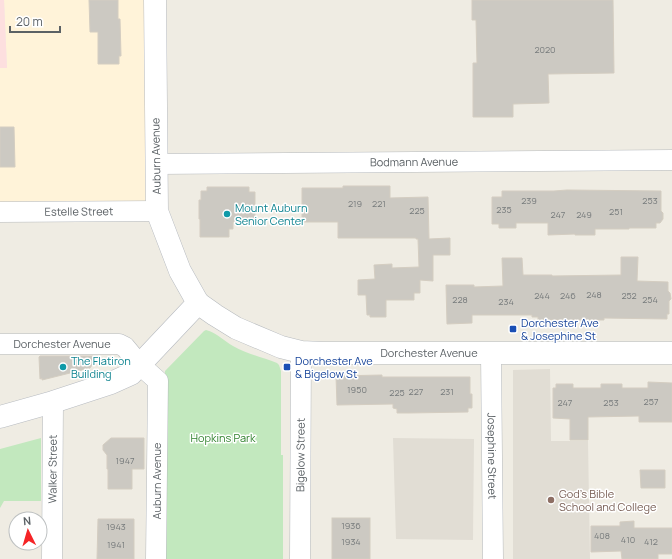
<svg xmlns="http://www.w3.org/2000/svg" width="672" height="559" font-family="Manrope,sans-serif">
  <style>
    .commercial { fill: #fff3d9 }
    .education { fill: #e1ddd4 }
    .medical { fill: #fddfdf }
    .green { fill: #c2e8be }
    .building { fill: #ccc9c2; stroke: #d4cdc1 }
    .lines { fill: none; stroke-linecap: round; stroke-linejoin: round }
    .minor-casing { stroke: #b6babe; stroke-width: 21 }
    .tertiary-casing { stroke: #b6babe; stroke-width: 23 }
    .secondary-casing { stroke: #b7bbc1; stroke-width: 23 }
    .minor { stroke: #fff; stroke-width: 20 }
    .tertiary { stroke: #fff; stroke-width: 22 }
    .secondary { stroke: #fff; stroke-width: 22 }
    .culture-dot { fill: #0f9aa8; stroke: #fff; stroke-width: 1.5 }
    .transit-dot { fill: #1a4fb4; stroke: #fff; stroke-width: 1.5 }
    .education-dot { fill: #8d6e63; stroke: #fff; stroke-width: 1.5 }
    .labels { text-anchor: middle; stroke-width: 3; stroke-linejoin: round; paint-order: stroke }
    .number-label { font-size: 9px; fill: #777b7c }
    .street-label { font-size: 11px; fill: #5b6165; stroke: #fff }
    .culture-label { font-size: 11px; fill: #0d838f; stroke: #fff; text-anchor: start }
    .transit-label { font-size: 11px; fill: #164399; stroke: #fff; text-anchor: start }
    .park-label { font-size: 11px; fill: #31822e; stroke: #fff }
    .education-label { font-size: 11px; fill: #785e54; stroke: #fff; text-anchor: start }
  </style>
  <rect width="100%" height="100%" fill="#efece3"/>
  <!-- commercial -->
  <path class="commercial" d="M4,0H155L157,211L0,212V68H7Z"/>
  <!-- education -->
  <g class="education">
    <path d="M550,369L551,441H588L590,559H513V370Z"/>
    <path d="M393,438L474,439L473,540L396,539Z"/>
  </g>
  <!-- medical -->
  <path class="medical" d="M0,0H4L7,68H0Z"/>
  <!-- green -->
  <g class="green">
    <path d="M206,330C217,333 224,341 233,346C247,354 262,357 277,363L279,365L281,371V455H283V559H165V371L204,331Z"/>
    <path d="M41,438V501H4L0,508V449Z"/>
  </g>
  <!-- building -->
  <g class="building">
    <path d="M89,0H118V19H120L121,56H119V64H98V32H90Z"/>
    <path d="M472,0H613L614,73L548,74L549,103L513,104V117H473V63H477L476,20H472Z"/>
    <path d="M0,127H14L15,167H0Z"/>
    <path d="M343,186H390V198L428,197L429,239L450,238V255H433V281L420,280V293H414V300H386V317H370V315H367L366,295H358V280L375,279L374,265L392,264V268L419,267L418,239H416V238H338V222H302V188H343Z"/>
    <path d="M207,187H249V192H255V222H233V229H229V237H200V219H199V200H201V191H207Z"/>
    <path d="M567,190L661,191V211L663,213V219L660,223H656V228H629V229H595V235H575V234L548,235V223H516V228H499V224H492V197H502V191H554Z"/>
    <path d="M621,257H638L637,281L668,282V291L670,293L671,299L669,301V314H667V319L604,318V320H538V317H532V315H472V323L447,324L446,285H474V287L503,286L502,258H522L523,275H552V276L621,275Z"/>
    <path d="M40,356H98L90,368L42,380V378L40,379L39,357Z"/>
    <path d="M382,375V377H470V394H472V408H468V412L408,413H397V409L393,408V404L337,405L336,376Z"/>
    <path d="M648,382L672,383V422H639V416L588,417V440H570V419L553,418V388H556V384H573V388H601V384H622V388H648Z"/>
    <path d="M111,438H144V469H132V489H108V469H107V455L103,450V445Z"/>
    <path d="M640,470H665V488H641Z"/>
    <rect x="332" y="518" width="38" height="41"/>
    <path d="M98,519H134V559H97Z"/>
    <path d="M634,521V528H672V554H658V559H622L621,551L591,552V526H620V522Z"/>
  </g>
  <g class="lines">
    <!-- minor casing -->
    <g class="minor-casing">
      <g id="minor">
        <path id="s1" d="M157,164L672,160"/>
        <path id="s2" d="M0,212L157,211"/>
        <path id="s3" d="M0,344H119L125,347L139,364L158,381L156,559"/>
        <path id="s4" d="M491,353L493,559"/>
        <path id="s5" d="M52,559L53,402"/>
        <path id="s6" d="M300,559L301,352"/>
      </g>
    </g>
    <!-- tertiary casing -->
    <g class="tertiary-casing">
      <g id="tertiary">
        <path id="s7" d="M198,303L215,315L236,328L281,347L301,352L323,353H672"/>
      </g>
    </g>
    <!-- secondary casing -->
    <g class="secondary-casing">
      <path id="secondary" d="M0,417L53,402L111,383L131,374L198,303L180,271L157,211L155,0"/>
    </g>
    <!-- minor -->
    <use href="#minor" class="minor"/>
    <!-- tertiary -->
    <use href="#tertiary" class="tertiary"/>
    <!-- secondary -->
    <use href="#secondary" class="secondary"/>
  </g>
  <!-- markers -->
  <g class="culture-dot">
    <circle cx="227" cy="214" r="4"/>
    <circle cx="63" cy="367" r="4"/>
  </g>
  <g class="transit-dot">
    <rect x="509" y="325" width="8" height="8" rx="2"/>
    <rect x="283" y="363" width="8" height="8" rx="2"/>
  </g>
  <circle class="education-dot" cx="551" cy="500" r="4"/>
  <g class="labels">
    <!-- number labels -->
    <g class="number-label">
      <text x="545" y="53">2020</text>
      <text x="529" y="204">239</text>
      <text x="650" y="204">253</text>
      <text x="355" y="207">219</text>
      <text x="379" y="207">221</text>
      <text x="504" y="213">235</text>
      <text x="417" y="214">225</text>
      <text x="616" y="215">251</text>
      <text x="558" y="218">247</text>
      <text x="584" y="218">249</text>
      <text x="594" y="298">248</text>
      <text x="542" y="299">244</text>
      <text x="568" y="299">246</text>
      <text x="629" y="299">252</text>
      <text x="460" y="303">228</text>
      <text x="650" y="303">254</text>
      <text x="506" y="305">234</text>
      <text x="357" y="393">1950</text>
      <text x="416" y="395">227</text>
      <text x="447" y="395">231</text>
      <text x="397" y="396">225</text>
      <text x="651" y="405">257</text>
      <text x="565" y="406">247</text>
      <text x="611" y="406">253</text>
      <text x="125" y="464">1947</text>
      <text x="351" y="529">1936</text>
      <text x="116" y="530">1943</text>
      <text x="602" y="539">408</text>
      <text x="628" y="543">410</text>
      <text x="351" y="545">1934</text>
      <text x="651" y="545">412</text>
      <text x="116" y="548">1941</text>
    </g>
    <!-- street labels -->
    <g class="street-label">
      <text transform="translate(156 156) rotate(-91)" y="4">Auburn Avenue</text>
      <text dy="4" stroke="none"><textPath href="#s1" startOffset="257">Bodmann Avenue</textPath></text>
      <text dy="4" stroke="none"><textPath href="#s2" startOffset="79">Estelle Street</textPath></text>
      <text dy="4" stroke="none"><textPath href="#s3" startOffset="62">Dorchester Avenue</textPath></text>
      <text dy="4" stroke="none"><textPath href="#s7" startOffset="243">Dorchester Avenue</textPath></text>
      <text dy="4" stroke="none"><textPath href="#s6" startOffset="104">Bigelow Street</textPath></text>
      <text dy="4" stroke="none"><textPath href="#s4" startOffset="103">Josephine Street</textPath></text>
      <text dy="4" stroke="none"><textPath href="#s5" startOffset="90">Walker Street</textPath></text>
      <text transform="translate(157 481) rotate(-90)" y="4">Auburn Avenue</text>
    </g>
    <!-- culture labels -->
    <g class="culture-label">
      <text x="235" y="212">Mount Auburn<tspan x="235" dy="13">Senior Center</tspan></text>
      <text x="71" y="365">The Flatiron<tspan x="71" dy="13">Building</tspan></text>
    </g>
    <!-- transit labels -->
    <g class="transit-label">
      <text x="521" y="327">Dorchester Ave<tspan x="521" dy="13">&amp; Josephine St</tspan></text>
      <text x="295" y="365">Dorchester Ave<tspan x="295" dy="13">&amp; Bigelow St</tspan></text>
    </g>
    <!-- park labels -->
    <g class="park-label">
      <text x="223" y="442">Hopkins Park</text>
    </g>
    <!-- education labels -->
    <g class="education-label">
      <text x="559" y="498">God's Bible<tspan x="559" dy="13">School and College</tspan></text>
    </g>
  </g>
  <!-- north arrow -->
  <g transform="translate(28 531) rotate(355)"><circle r="19" fill="#ffffff" stroke="#bdc0c1"/>
  <path d="M0-3L7 15L0 10L-7 15Z" fill="#f52426"/>
  <text y="-6" font-size="11" font-weight="bold" text-anchor="middle" fill="#5b6165">N</text>
  </g>
  <!-- scale -->
  <path d="M10 26v6h50v-6" fill="none" stroke="#5b6165" stroke-width="2"/>
  <text x="16" y="26" font-size="12" fill="#5b6165" stroke="#ffffff" stroke-width="3" paint-order="stroke">20 m</text>
</svg>
